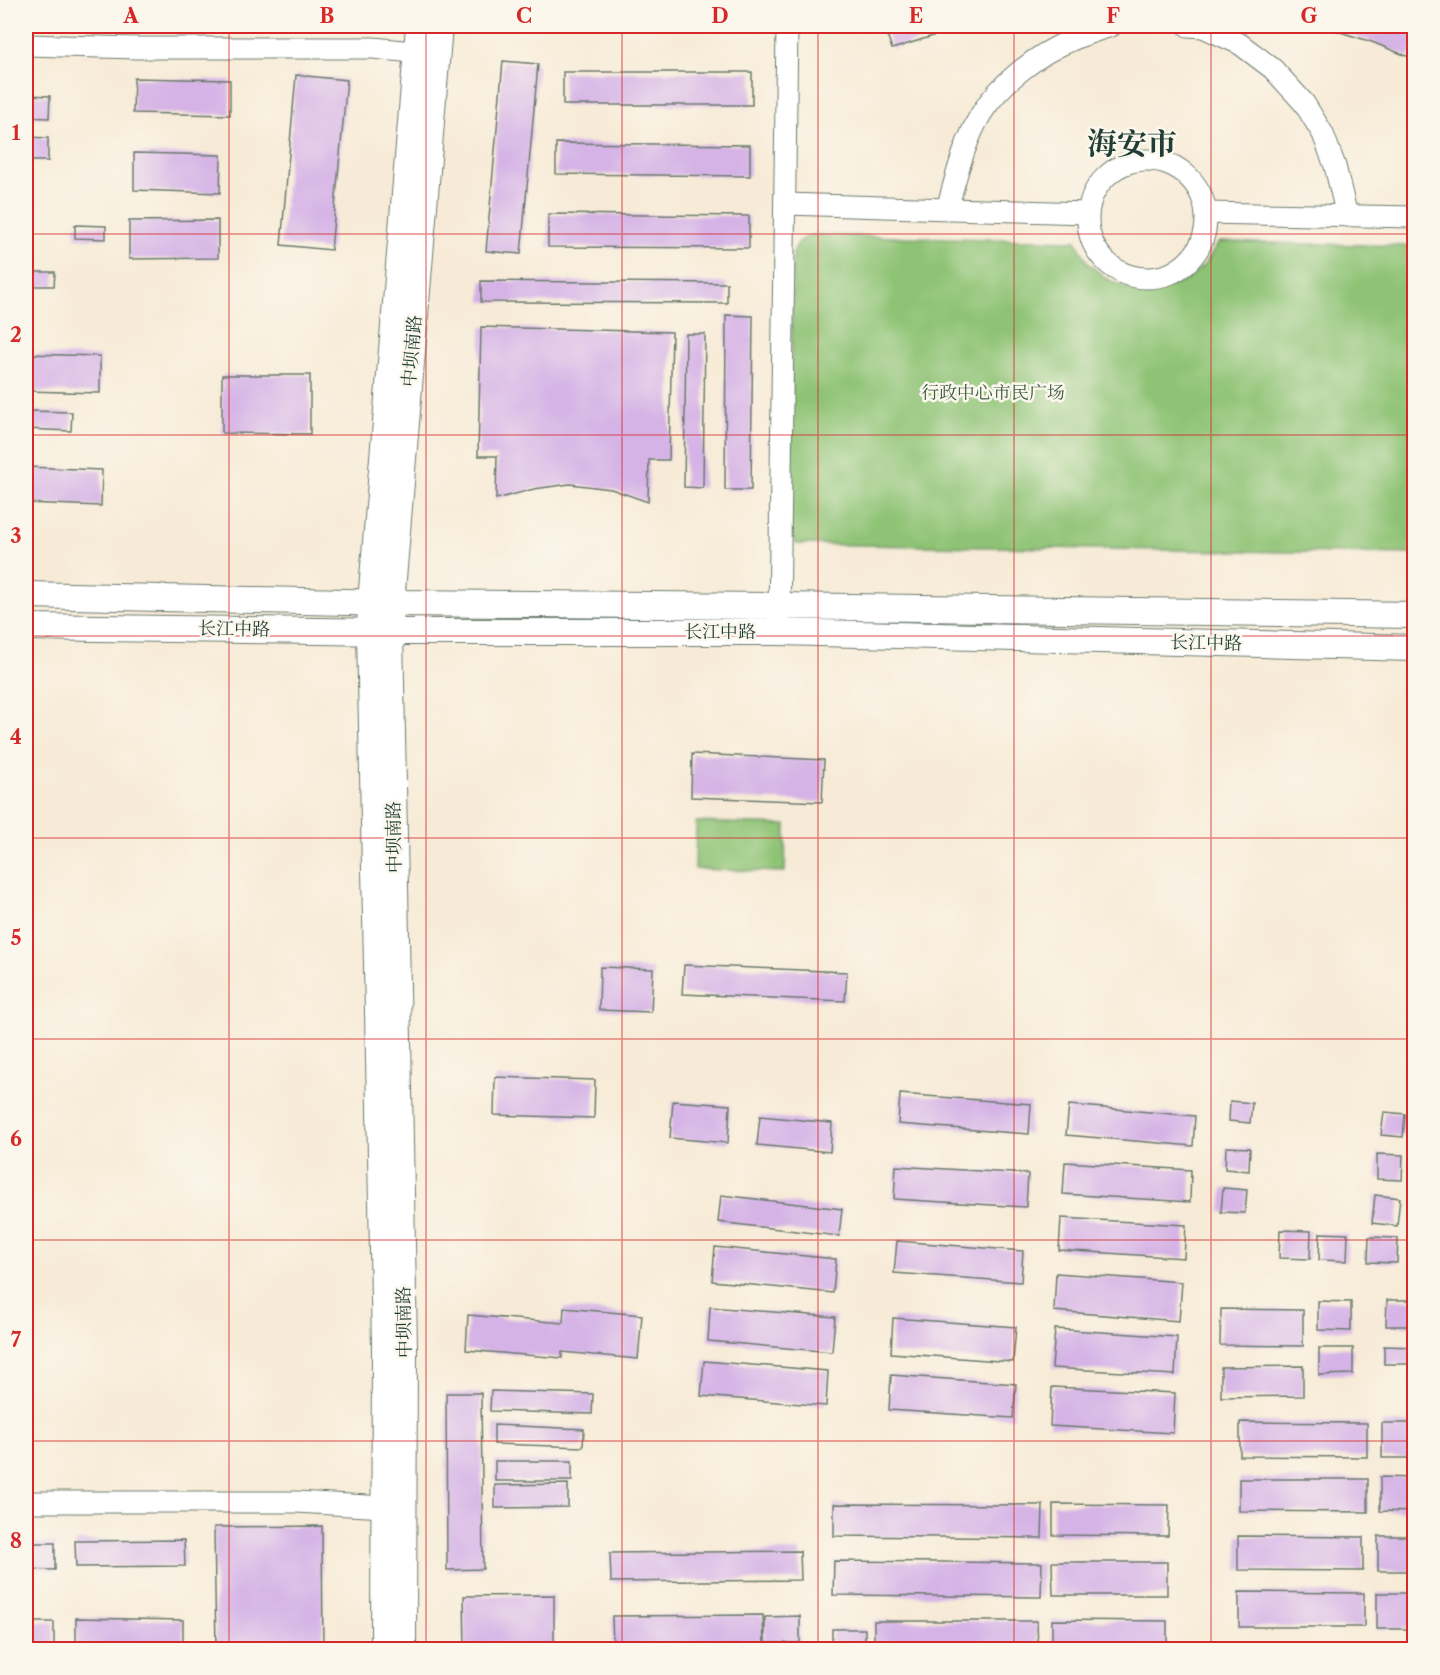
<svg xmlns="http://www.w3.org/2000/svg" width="1440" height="1675" font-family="'Libre Caslon Text','Noto Serif SC',serif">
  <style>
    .green { fill: #8ec375; stroke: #568054; stroke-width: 1.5 }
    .building { fill: #d5b3e6 }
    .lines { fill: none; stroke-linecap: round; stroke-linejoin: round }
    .minor-casing { stroke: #6b7a6d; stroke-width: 23 }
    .major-casing { stroke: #6b7a6d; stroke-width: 28 }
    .minor { stroke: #fff; stroke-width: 21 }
    .major { stroke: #fff; stroke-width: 26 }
    .grid { fill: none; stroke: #d62828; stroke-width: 1.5; stroke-opacity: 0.55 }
    .labels { text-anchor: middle; stroke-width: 5; stroke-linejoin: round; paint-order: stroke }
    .street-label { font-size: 18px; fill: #1f3d34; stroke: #fbf7ec }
    .park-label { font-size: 18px; fill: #3b5e44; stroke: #fbf7ec }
    .town-label { font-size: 30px; font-weight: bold; fill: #1f3d34; stroke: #fbf7ec }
    .neatline { fill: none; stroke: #d62828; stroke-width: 2 }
    .grid-label { font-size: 20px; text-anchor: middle; font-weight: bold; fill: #d62828 }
  </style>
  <rect width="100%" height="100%" fill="#fbf7ec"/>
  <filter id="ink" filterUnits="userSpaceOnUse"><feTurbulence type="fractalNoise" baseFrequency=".0167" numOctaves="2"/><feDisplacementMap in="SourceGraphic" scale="12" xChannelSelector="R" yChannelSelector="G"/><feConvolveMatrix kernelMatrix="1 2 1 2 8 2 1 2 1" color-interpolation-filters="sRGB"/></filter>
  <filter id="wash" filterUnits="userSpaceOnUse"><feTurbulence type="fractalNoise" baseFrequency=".008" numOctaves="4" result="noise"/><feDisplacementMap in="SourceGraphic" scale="24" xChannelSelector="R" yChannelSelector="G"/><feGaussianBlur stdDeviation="1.35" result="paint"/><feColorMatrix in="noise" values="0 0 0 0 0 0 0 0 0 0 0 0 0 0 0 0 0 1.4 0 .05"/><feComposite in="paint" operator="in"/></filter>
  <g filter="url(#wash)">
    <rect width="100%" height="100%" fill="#f7ebd7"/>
    <!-- green -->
    <g class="green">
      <path d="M813,235L1076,241L1088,263L1107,279L1132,290H1159L1186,281L1205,264L1219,242L1414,246V554L796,544L789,528L793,253C797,242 802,238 813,235Z"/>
      <path d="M696,822L786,825L785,872L695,869Z"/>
    </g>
    <g id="blocks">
      <!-- building -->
      <g class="building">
        <path d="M884,26H964L892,49Z"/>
        <path d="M1336,26H1414V43L1409,57L1372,42L1334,30Z"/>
        <path d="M503,61L538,64L521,254L486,251Z"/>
        <rect x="563" y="72" width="189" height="33"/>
        <path d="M296,75L347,80L331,250L281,245Z"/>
        <path d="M134,78L230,80V115L133,113Z"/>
        <path d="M26,95L50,96L49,118L26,117Z"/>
        <path d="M26,137L48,138V161H26Z"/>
        <path d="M556,143L750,145V176L556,174Z"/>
        <path d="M134,153L221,155L220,193L134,190Z"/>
        <path d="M548,214L749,216V248L548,247Z"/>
        <path d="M218,220V258L129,259V221Z"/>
        <path d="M75,225L106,226V239L75,238Z"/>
        <path d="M26,272H55L54,286H26Z"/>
        <path d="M481,281L727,283V303L481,302Z"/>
        <path d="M726,315L753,316L751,490H725Z"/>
        <path d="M481,327L672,332L669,460H649L648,502L611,489L570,484L534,489L496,499L497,456H478Z"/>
        <path d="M686,334H705L703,488L684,487Z"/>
        <path d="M26,354L100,356V393L26,391Z"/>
        <path d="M222,375H310V434L222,433Z"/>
        <path d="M26,411L72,412L71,431L26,429Z"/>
        <path d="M26,467L102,470L101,506L26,503Z"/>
        <path d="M692,754L824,760L822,802L691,797Z"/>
        <path d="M684,965L847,972L845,1001L682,994Z"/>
        <path d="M600,967L653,969L651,1012L599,1010Z"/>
        <path d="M495,1077L595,1080L594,1118L494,1115Z"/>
        <path d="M900,1094L1031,1104L1029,1134L898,1124Z"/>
        <path d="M673,1101L730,1105L728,1143L670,1138Z"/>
        <path d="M1230,1101L1252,1103L1250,1123L1229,1121Z"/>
        <path d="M1069,1105L1195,1116L1193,1146L1066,1135Z"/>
        <path d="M1384,1112L1405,1114L1403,1137L1381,1135Z"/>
        <path d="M760,1116L832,1123L830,1152L757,1145Z"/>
        <path d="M1226,1147L1250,1148L1249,1171L1225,1169Z"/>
        <path d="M1377,1154L1403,1155L1402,1180L1377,1179Z"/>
        <path d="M1065,1162L1191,1170L1190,1202L1063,1194Z"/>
        <path d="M896,1166L1028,1174L1026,1207L894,1199Z"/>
        <path d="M1223,1188L1247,1190L1245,1213L1221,1212Z"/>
        <path d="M721,1195L842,1209L839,1236L718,1222Z"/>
        <path d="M1375,1195L1400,1198L1397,1226L1372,1223Z"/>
        <path d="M1061,1218L1186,1225L1184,1258L1059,1250Z"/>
        <path d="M1280,1230L1311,1231L1310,1259L1279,1258Z"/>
        <path d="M1320,1233L1348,1234L1347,1261L1319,1260Z"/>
        <path d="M1369,1237L1398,1238L1397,1263L1368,1262Z"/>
        <path d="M897,1241L1023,1251L1021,1282L894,1273Z"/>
        <path d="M715,1247L836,1259L833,1293L712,1281Z"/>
        <path d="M1056,1273L1182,1282L1179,1321L1054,1311Z"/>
        <path d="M1387,1300H1414V1326H1386Z"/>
        <path d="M1318,1301L1351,1302V1331L1318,1330Z"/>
        <path d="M710,1307L835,1317L832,1352L708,1341Z"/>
        <path d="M564,1308L642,1315L638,1359L562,1352V1358L466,1350L468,1315L563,1323Z"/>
        <path d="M1221,1309L1303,1310V1346L1220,1345Z"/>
        <path d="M893,1318L1016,1327L1013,1362L891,1353Z"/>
        <path d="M1055,1329L1177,1337L1175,1375L1052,1368Z"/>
        <path d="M1384,1346L1414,1347V1364H1384Z"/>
        <path d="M1319,1348H1353V1374L1319,1375Z"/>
        <path d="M704,1361L828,1371L826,1406L701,1396Z"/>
        <path d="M1303,1366V1396L1221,1397V1367Z"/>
        <path d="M891,1375L1016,1384L1013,1418L889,1410Z"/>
        <path d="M1052,1387L1175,1393L1173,1433L1050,1426Z"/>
        <path d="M491,1391L593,1394L592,1414L490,1411Z"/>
        <path d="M446,1393H481L483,1569L447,1570Z"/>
        <path d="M1240,1422L1367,1423V1457L1240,1456Z"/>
        <rect x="1382" y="1423" width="32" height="35"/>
        <path d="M494,1425L584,1429L583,1447L494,1444Z"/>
        <rect x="495" y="1461" width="77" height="20"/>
        <path d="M1380,1477L1414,1478V1512L1380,1511Z"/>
        <path d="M1239,1479H1368V1512L1239,1511Z"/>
        <path d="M568,1484V1507L495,1508V1485Z"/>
        <path d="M834,1504L1043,1505L1042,1538L834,1536Z"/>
        <path d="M1053,1504L1169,1505L1168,1536L1053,1535Z"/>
        <path d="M322,1526L323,1650H216L214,1527Z"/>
        <path d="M1238,1536L1363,1537V1571L1238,1570Z"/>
        <rect x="1378" y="1536" width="36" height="35"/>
        <path d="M184,1540L185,1566L76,1567L75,1541Z"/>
        <path d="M26,1543H55V1570L26,1569Z"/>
        <path d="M800,1551L801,1580L611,1582L610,1553Z"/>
        <path d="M834,1561L1042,1563L1041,1597L833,1595Z"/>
        <path d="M1052,1562H1167V1595H1053Z"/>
        <path d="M1239,1592L1364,1593V1627H1239Z"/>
        <rect x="1377" y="1593" width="37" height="36"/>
        <path d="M554,1595V1650H465L464,1596Z"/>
        <path d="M763,1615L764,1645L613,1647L612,1616Z"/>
        <path d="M800,1616V1643H765V1617Z"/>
        <path d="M76,1618L183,1620V1647L76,1646Z"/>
        <path d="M1052,1620L1167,1621V1650H1052Z"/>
        <path d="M874,1621H1037L1038,1650H874Z"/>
        <rect x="26" y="1622" width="28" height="26"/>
        <rect x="832" y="1629" width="33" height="21"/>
        <rect x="1236" y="1647" width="17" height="3"/>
      </g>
    </g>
  </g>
  <g filter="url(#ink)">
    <use href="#blocks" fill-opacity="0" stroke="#6b7a6d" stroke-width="1.5"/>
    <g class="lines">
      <!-- minor casing -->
      <g class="minor-casing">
        <g id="minor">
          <path d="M1188,26L1203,27L1240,44L1273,69L1304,103L1323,134L1335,166L1347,216"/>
          <path d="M26,45L137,48H373L433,54"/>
          <circle cx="1147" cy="219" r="59"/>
          <path d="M785,204L1087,213"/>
          <path d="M947,209C956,177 964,143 981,114C1000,83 1039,53 1072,40C1085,34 1098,30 1111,26"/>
          <path d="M1206,213L1414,217"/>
          <path d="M779,622L787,26"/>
          <path d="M26,1502H296L385,1507"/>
        </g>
      </g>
      <!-- major casing -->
      <g class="major-casing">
        <g id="major">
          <path d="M26,595L391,603L779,606L1414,615"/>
          <path d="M26,627L390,632H779L1414,648"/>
          <path d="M384,1650L385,1346L370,631L371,602L419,26"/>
          <path d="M403,1650L404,1346L390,632L391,603L439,26"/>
        </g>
      </g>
      <!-- minor -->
      <use href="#minor" class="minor"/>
      <!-- major -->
      <use href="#major" class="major"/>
    </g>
  </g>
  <!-- grid -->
  <path class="grid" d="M229,26V1650M426,26V1650M622,26V1650M818,26V1650M1014,26V1650M1211,26V1650M26,234H1414M26,435H1414M26,636H1414M26,838H1414M26,1039H1414M26,1240H1414M26,1441H1414"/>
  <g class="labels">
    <!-- street labels -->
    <g class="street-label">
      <text transform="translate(412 351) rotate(-85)" y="6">中坝南路</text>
      <text transform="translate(234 629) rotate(1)" y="6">长江中路</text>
      <text x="720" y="638">长江中路</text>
      <text transform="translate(1206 643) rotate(1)" y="6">长江中路</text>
      <text transform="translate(394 837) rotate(-91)" y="6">中坝南路</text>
      <text transform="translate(404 1322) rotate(-91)" y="6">中坝南路</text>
    </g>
    <!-- park labels -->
    <g class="park-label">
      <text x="993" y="399">行政中心市民广场</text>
    </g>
    <!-- town labels -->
    <g class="town-label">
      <text x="1132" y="154">海安市</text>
    </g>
  </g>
  <!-- margin -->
  <rect width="1440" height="1675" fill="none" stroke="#fbf7ec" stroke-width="66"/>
  <rect x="33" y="33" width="1374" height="1609" class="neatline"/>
  <g class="grid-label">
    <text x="131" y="23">A</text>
    <text x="327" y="23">B</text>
    <text x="524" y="23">C</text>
    <text x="720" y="23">D</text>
    <text x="916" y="23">E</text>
    <text x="1113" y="23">F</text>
    <text x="1309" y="23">G</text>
    <text x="16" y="140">1</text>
    <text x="16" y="342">2</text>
    <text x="16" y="543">3</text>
    <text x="16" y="744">4</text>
    <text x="16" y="945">5</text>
    <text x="16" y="1146">6</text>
    <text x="16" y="1347">7</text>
    <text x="16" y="1548">8</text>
  </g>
</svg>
